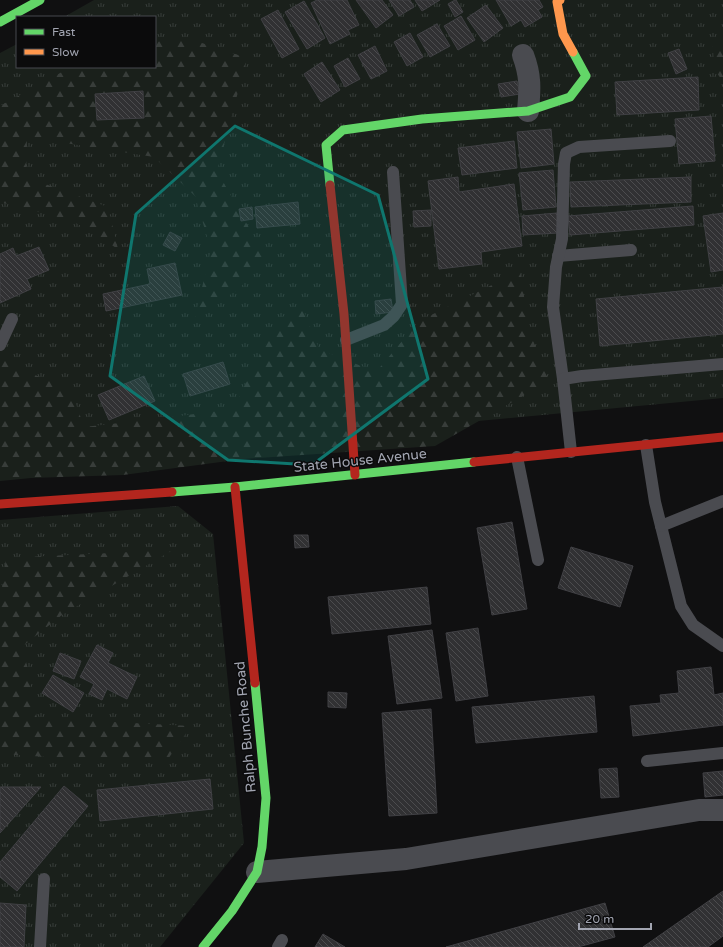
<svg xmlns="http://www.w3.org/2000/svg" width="723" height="947" font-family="'Varela Round',sans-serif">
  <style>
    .grass { fill: url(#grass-tufts) }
    .forest { fill: url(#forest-firs) }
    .building { fill: url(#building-back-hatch); stroke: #404044 }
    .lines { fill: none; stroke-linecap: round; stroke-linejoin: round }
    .lane { stroke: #4a4b50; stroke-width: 12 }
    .street { stroke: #4a4b50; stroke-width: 22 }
    .fast { stroke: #63d668; stroke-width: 9 }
    .slow { stroke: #ff974d; stroke-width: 9 }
    .jam { stroke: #b3261e; stroke-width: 9 }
    .marked { fill: #0f766e; fill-opacity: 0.2; stroke: #0f766e; stroke-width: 3; stroke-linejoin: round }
    .labels { text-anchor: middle; stroke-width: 3; stroke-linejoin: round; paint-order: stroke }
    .street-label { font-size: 14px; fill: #a2a5b1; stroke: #0b0b0c }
  </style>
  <defs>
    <pattern id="grass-tufts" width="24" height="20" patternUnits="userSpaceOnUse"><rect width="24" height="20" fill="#1a201b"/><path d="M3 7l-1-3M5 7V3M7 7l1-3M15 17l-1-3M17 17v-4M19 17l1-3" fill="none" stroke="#383d3a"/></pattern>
    <pattern id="forest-firs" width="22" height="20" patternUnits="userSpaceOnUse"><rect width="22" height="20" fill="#1a201b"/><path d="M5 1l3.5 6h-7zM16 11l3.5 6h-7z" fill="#383d3a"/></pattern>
    <pattern id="building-back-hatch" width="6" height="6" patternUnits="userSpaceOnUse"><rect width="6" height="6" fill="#313133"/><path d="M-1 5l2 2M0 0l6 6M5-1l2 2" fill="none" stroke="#4c4c4e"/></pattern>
  </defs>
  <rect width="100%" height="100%" fill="#101011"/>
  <!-- grass -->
  <g class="grass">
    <path d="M94,0H723V398L0,466V53L17,44V67H155V17H64Z"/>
    <path d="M178,506L213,534L244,843L160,947H0V520Z"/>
  </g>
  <!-- forest -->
  <g class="forest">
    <path d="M184,37L247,58L217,171L266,258L239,289L195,317L211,250L195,196L154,157L27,137L26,177L108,207L118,249L73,221L0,202V106L71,67H155V42Z"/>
    <path d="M712,39L723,44V82L715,70Z"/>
    <path d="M520,269L529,330L549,381L435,446L243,459L123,475L31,478L0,481V347L23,370L71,390L84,427L164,418L233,409L277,321L301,304L319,349L376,372L419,321L498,282Z"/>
    <path d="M173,550L62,615L23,646L37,718L191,726L168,759L64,758L0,754V605L6,558Z"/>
  </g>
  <!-- building -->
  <g class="building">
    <path d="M317,0H347L359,25L348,30L350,34L330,44L311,3Z"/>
    <path d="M356,0H382L393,15L376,28Z"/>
    <path d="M389,0H410L414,7L399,16Z"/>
    <path d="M415,0H440L422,11Z"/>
    <path d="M455,0H456L463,12L455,17L448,4Z"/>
    <path d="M496,0H539L543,7L538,10L542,17L525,27L521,20L511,26Z"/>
    <path d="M304,1L325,38L307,49L285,12Z"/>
    <path d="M486,5L503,28L484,42L467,18Z"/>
    <path d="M278,10L299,49L282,58L261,19Z"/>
    <path d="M461,16L475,40L458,50L444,26Z"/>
    <path d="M437,24L450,46L430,57L417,35Z"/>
    <path d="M410,33L423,57L407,66L394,42Z"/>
    <path d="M375,46L387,71L371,79L358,55Z"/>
    <path d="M679,49L687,69L676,74L668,53Z"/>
    <path d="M348,58L360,79L345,87L334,66Z"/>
    <path d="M322,62L340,90L321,102L304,74Z"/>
    <path d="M698,77L699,110L617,115L615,82Z"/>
    <path d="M517,81L520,94L501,97L498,84Z"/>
    <path d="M143,91L144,118L97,120L95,94Z"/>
    <path d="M711,116L715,161L679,164L675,119Z"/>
    <path d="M551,129L554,164L521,168L517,132Z"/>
    <path d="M514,141L517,168L462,175L458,148Z"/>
    <path d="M553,170L556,207L523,210L519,173Z"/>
    <path d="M458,177L459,192L514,184L522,246L481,252L482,264L439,269L428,181Z"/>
    <path d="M691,177V202L571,207L570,182Z"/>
    <path d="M298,202L300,224L257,228L255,207Z"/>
    <path d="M693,206L694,225L570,235L568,216Z"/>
    <path d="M252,207L253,219L241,221L239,209Z"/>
    <path d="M431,210V226L414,227L413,211Z"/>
    <path d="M557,213L558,233L523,235L522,216Z"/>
    <path d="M723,213V270L711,272L703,216Z"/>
    <path d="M170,232L182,238L175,251L163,245Z"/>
    <path d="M39,247L49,270L27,279L31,289L0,303V254L13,248L16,256Z"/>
    <path d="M175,263L182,295L106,311L103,294L150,284L147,269Z"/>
    <path d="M723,287V334L600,346L596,299Z"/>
    <path d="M391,299L393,312L376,314L375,301Z"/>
    <path d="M223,362L230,384L190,396L183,374Z"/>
    <path d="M144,376L155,401L109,420L98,395Z"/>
    <path d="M512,522L527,609L492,615L477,528Z"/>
    <path d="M294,535H308L309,547L295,548Z"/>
    <path d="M571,547L633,566L620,607L558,588Z"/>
    <path d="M427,587L431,624L332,634L328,597Z"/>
    <path d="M478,628L488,696L456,701L446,633Z"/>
    <path d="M432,630L442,698L397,704L388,636Z"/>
    <path d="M97,645L113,653L108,663L137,677L127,699L107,689L102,700L89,694L94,684L80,677Z"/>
    <path d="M60,653L81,661L74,679L53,671Z"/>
    <path d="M711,667L714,695L723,693V725L633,736L630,706L661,703L660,695L679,693L677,671Z"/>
    <path d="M53,675L84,693L73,712L42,693Z"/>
    <path d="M328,692L347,693L346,708L328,707Z"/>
    <path d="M594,696L597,732L476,743L472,707Z"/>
    <path d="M431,709L437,813L389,816L382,713Z"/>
    <path d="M617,768L619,797L601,798L599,769Z"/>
    <path d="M723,771V795L705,797L703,773Z"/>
    <path d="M210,779L213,809L100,821L97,790Z"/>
    <path d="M64,786L88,806L17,891L0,877V862Z"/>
    <path d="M0,787H41L0,833Z"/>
    <path d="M723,891V936L708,947H643Z"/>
    <path d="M0,903L26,905L24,947H0Z"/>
    <path d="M605,903L615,937L578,947H446Z"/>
    <path d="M323,934L345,947H315Z"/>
  </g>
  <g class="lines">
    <!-- lane -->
    <g class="lane">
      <path d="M558,256L631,250"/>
      <path d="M346,340L384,325L394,316L402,304L393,172"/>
      <path d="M0,345L12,319"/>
      <path d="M563,379L553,307L556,267L562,239L564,164L566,153L579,147L670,141"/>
      <path d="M646,445L655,502L681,606L693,625L723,646"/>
      <path d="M571,452L563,379L582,376L723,364"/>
      <path d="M517,457L538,560"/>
      <path d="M661,526L723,501"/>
      <path d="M647,761L723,753"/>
      <path d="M40,947L44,879"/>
      <path d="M278,947L282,940"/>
    </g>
    <!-- street -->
    <g class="street">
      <path d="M523,55C531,76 530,89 528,111"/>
      <path d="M257,872L406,859L699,810H723"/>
    </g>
    <!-- fast -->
    <g class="fast">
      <path d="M0,22L40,0"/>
      <path d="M330,185L326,145L343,130L422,119L528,111L570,97L586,76L573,52"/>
      <path d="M172,492L235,487L474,462"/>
      <path d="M203,947L232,911L257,872L262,847L266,798L255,683"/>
    </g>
    <!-- slow -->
    <path class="slow" d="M560,0L557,2L563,34L573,52"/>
    <!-- jam -->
    <g class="jam">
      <path d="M330,185L344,314L355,475"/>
      <path d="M474,462L723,437"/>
      <path d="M235,487L255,683"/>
      <path d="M0,504L172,492"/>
    </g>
  </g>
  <!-- marked area -->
  <path class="marked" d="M235,126L378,195L428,379L312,465L228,460L110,376L136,214Z"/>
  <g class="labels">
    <!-- street labels -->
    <g class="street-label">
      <text transform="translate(360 460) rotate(-6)" y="5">State House Avenue</text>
      <text transform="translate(245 727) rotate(-95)" y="5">Ralph Bunche Road</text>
    </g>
  </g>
  <!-- legend -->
  <rect x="16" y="16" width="140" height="52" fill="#0b0b0c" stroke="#47494e"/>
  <rect x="24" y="29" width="20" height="6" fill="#63d668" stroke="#47494e"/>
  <text x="52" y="36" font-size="12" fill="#a2a5b1">Fast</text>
  <rect x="24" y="49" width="20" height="6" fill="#ff974d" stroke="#47494e"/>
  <text x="52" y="56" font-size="12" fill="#a2a5b1">Slow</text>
  <!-- scale -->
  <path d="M579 923v6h72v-6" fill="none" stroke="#a2a5b1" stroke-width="2"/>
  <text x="585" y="923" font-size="12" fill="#a2a5b1" stroke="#0b0b0c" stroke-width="3" paint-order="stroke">20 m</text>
</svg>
